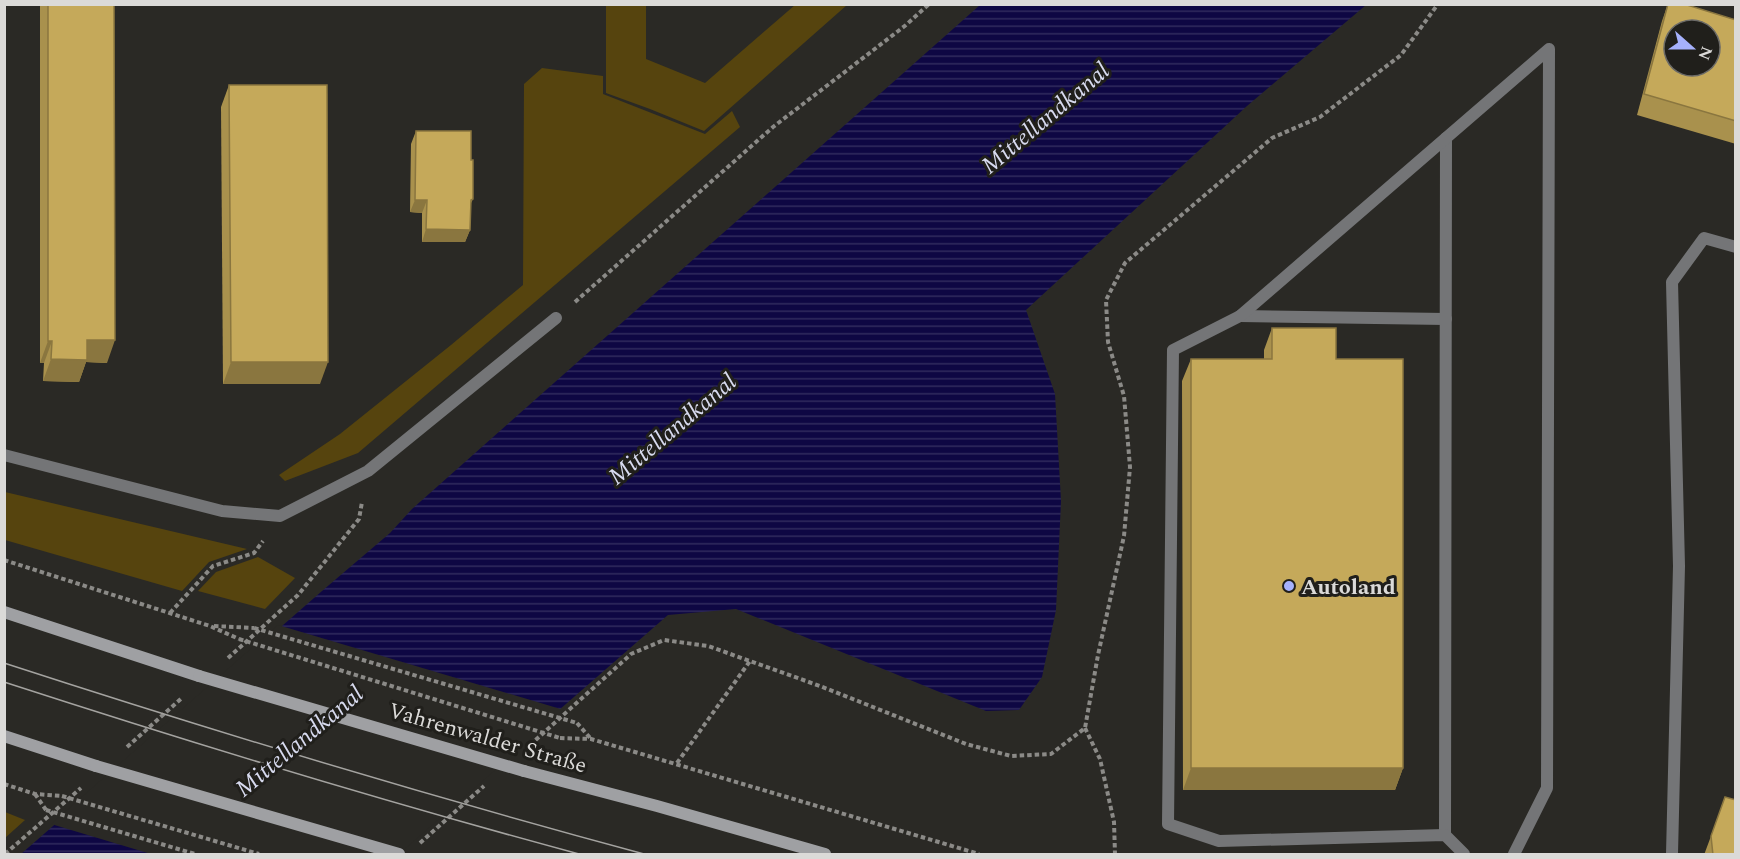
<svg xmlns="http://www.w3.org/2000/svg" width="1740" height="859" font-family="Spectral,serif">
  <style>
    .grass { fill: #56440e }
    .water { fill: url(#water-rules) }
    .pier { fill: #2a2925 }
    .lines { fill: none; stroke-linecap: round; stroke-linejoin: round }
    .path { stroke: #8b8a87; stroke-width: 4; stroke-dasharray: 4.5 3; stroke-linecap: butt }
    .service { stroke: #747577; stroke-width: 12 }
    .secondary { stroke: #9fa0a3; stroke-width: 12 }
    .tram { stroke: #a4a3a0; stroke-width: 1.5 }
    .path-bridge { stroke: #8b8a87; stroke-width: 4; stroke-dasharray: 4.5 3; stroke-linecap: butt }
    .secondary-bridge { stroke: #9fa0a3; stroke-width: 12 }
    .wall { fill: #a9914d }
    .shaded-wall { fill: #8a763f }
    .building { fill: #c5a95a; stroke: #8a763f; stroke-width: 1.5; fill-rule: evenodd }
    .poi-dot { fill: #a6b1fc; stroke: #201f1b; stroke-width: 2 }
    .labels { text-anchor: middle; stroke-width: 6; stroke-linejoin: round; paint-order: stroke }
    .poi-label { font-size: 22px; font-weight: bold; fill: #dbdad8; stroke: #201f1b; text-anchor: start }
    .street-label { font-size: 22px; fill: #dbdad8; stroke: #201f1b }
    .water-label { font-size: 24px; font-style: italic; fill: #d7daee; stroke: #201f1b }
  </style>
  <defs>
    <pattern id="water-rules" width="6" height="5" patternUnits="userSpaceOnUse" patternTransform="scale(1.5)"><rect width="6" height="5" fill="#0e0743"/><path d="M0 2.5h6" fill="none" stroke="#302b5d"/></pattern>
  </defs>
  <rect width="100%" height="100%" fill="#2a2925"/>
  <!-- grass -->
  <g class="grass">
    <path d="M606,5H646V59L705,83L795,5H847L704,131L650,109L606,93Z"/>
    <path d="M542,68L603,76V94L705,134L732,111L740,127L358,453L285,481L279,475L340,434L451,345L523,285L524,84Z"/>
    <path d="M5,492L247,549L209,562L182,591L5,540Z"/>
    <path d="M258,557L295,578L265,609L198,591L216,572Z"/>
    <path d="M5,812L25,820L5,838H4Z"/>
  </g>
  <!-- water -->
  <path class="water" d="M980,5H1366L1247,106L1026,310L1055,394L1061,501L1056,610L1042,677L1019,710L986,711L736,609L668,615L394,854H21L322,591L390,533L412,509Z"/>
  <!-- pier -->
  <path class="pier" d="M278,625L564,710L399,854H151L51,824Z"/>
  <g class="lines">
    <!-- path -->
    <g class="path">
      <path d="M575,302L773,127L906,25L929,4"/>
      <path d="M4,560L210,626L239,639"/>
      <path d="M170,613L213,566L254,553L263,541"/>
      <path d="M214,626L254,628"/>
      <path d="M228,658L298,595L359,519L362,502"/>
      <path d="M577,723L591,739"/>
      <path d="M1085,728L1100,759L1114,822L1115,854"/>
      <path d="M560,738L591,739L979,854"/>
      <path d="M530,745L631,654L664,640L708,646L820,686L966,744L1011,756L1051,754L1085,728L1098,655L1124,536L1130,467L1124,396L1108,342L1106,300L1125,263L1272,138L1320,117L1401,55L1438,4"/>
      <path d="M127,747L182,698"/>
      <path d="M677,763L750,661"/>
      <path d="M4,784L35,794L62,796"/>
      <path d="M35,794L46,810"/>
      <path d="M420,843L484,786"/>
      <path d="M5,854L81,788"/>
    </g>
    <!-- service -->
    <g class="service">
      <path d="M1240,316L1446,319"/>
      <path d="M4,455L222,511L280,516L368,471L556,318"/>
      <path d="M1445,835L1446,138"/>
      <path d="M1464,854L1445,835L1219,841L1168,824L1173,350L1240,316L1549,49L1547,788L1514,854"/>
      <path d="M1672,854L1679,566L1672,282L1704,238L1736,247"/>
    </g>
    <!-- secondary -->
    <g class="secondary">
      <path d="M4,612L199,676"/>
      <path d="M4,736L96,766"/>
      <path d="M524,771L657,806L825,854"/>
    </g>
    <!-- tram -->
    <g class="tram">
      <path d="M4,663C216,732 429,796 644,854"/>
      <path d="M4,682C195,744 386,802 579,854"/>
    </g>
    <!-- path-bridge -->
    <g class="path-bridge">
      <path d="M254,628L577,723"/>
      <path d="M239,639L560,738"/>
      <path d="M62,796L259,854"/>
      <path d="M46,810L195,854"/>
    </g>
    <!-- secondary-bridge -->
    <g class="secondary-bridge">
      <path d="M199,676L524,771"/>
      <path d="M96,766L399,854"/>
    </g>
  </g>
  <!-- wall -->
  <g class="wall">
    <path d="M40,4H114L107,363L86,362L79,382L43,381L44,363H40Z"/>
    <path d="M1668,4L1736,20V144L1637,115L1662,21Z"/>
    <path d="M229,85L320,384H223L221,107Z"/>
    <path d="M416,131L471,160L473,199L470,205V230L465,242H422V213L410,212L411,144Z"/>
    <path d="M1272,328L1336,359L1403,768L1395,790H1183L1182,381L1191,359H1264V350Z"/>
    <path d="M1736,794V855H1704L1714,828L1734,800Z"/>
  </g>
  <!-- shaded-wall -->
  <g class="shaded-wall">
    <path d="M415,200H427L422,213L410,212Z"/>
    <path d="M426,229L470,230L465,242H422Z"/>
    <path d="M87,340H115L107,363L86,362L79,382L43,381L51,359Z"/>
    <path d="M48,341H52L44,363H40Z"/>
    <path d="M231,362H328L320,384H223Z"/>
    <path d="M1191,768H1403L1395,790H1183Z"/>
  </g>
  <!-- building -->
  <g class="building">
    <path d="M48,4H114L115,340H87V360L51,359L52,341H48Z"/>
    <path d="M1668,4H1684L1736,20V121L1644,94ZM1674,30H1710V66H1674Z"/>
    <path d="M229,85H327L328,362H231Z"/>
    <path d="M416,131H471V160H473V199L471,200L470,230L426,229L427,200H415Z"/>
    <path d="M1272,328H1336V359H1403V768H1191V359H1272Z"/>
    <path d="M1725,797L1736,800V855H1713L1711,836Z"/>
  </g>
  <!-- markers -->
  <circle class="poi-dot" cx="1289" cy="586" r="6"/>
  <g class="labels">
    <!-- poi labels -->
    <g class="poi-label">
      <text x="1301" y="594">Autoland</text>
    </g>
    <!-- street labels -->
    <g class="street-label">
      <text transform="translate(488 737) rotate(16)" y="8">Vahrenwalder Straße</text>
    </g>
    <!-- water labels -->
    <g class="water-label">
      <text transform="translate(1045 118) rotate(-40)" y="8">Mittellandkanal</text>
      <text transform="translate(672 429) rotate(-40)" y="8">Mittellandkanal</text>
      <text transform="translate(299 741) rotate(-40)" y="8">Mittellandkanal</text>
    </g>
  </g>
  <!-- border -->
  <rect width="1740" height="859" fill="none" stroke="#dbdad8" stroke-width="12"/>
  <!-- north arrow -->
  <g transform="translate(1692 48) rotate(111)"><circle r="28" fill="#201f1b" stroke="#6b6a67" stroke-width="1.5"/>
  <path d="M0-4.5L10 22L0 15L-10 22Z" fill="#a6b1fc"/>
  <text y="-9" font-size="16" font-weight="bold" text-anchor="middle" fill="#dbdad8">N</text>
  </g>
</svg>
